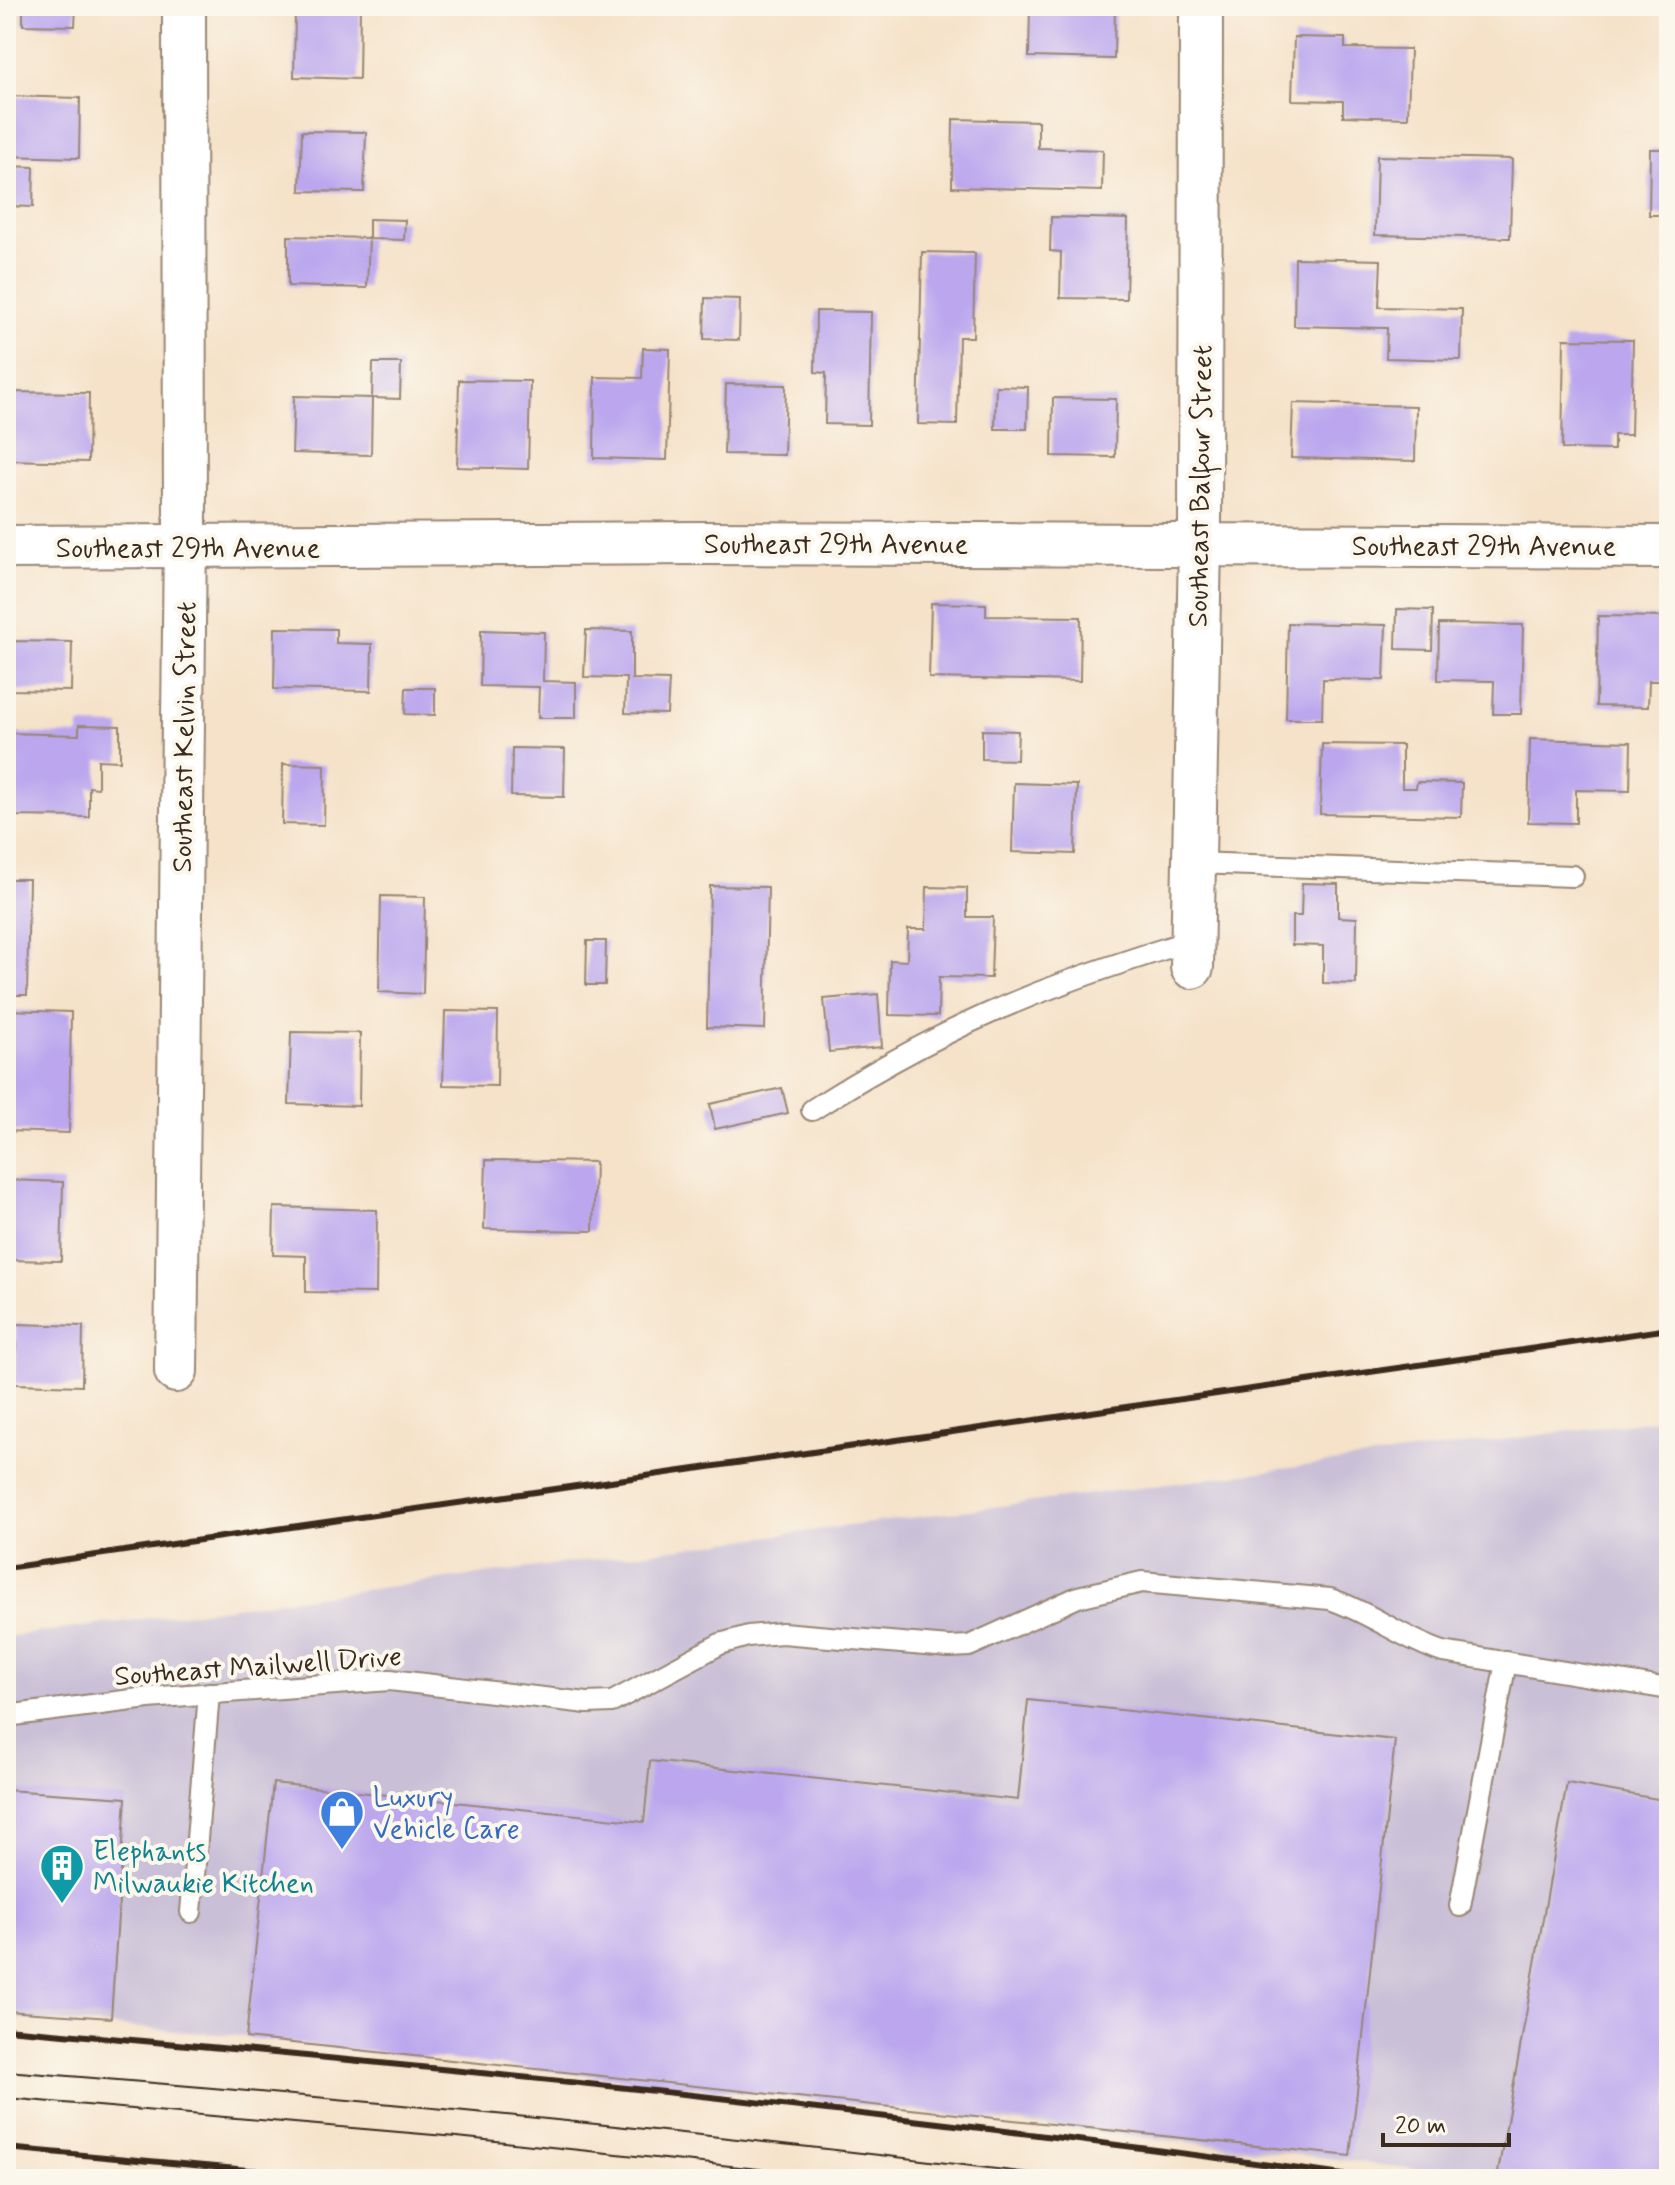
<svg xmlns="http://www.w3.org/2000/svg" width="1675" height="2185" font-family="Mynerve,sans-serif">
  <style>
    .industrial { fill: #c9bfd7 }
    .building { fill: #bca7ee }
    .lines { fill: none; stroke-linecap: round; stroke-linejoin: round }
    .lane-casing { stroke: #988674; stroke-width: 24 }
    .street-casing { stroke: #988674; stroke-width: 46 }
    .lane { stroke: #fff; stroke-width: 20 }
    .street { stroke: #fff; stroke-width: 42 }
    .tram { stroke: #3b2a1e; stroke-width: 2 }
    .rail { stroke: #3b2a1e; stroke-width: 6 }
    .labels { text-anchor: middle; stroke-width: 8; stroke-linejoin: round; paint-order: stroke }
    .street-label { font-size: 28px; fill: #3b2a1e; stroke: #fbf7ec }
    .shop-label { font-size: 28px; fill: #366cbe; stroke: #fbf7ec; text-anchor: start }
    .culture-label { font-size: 28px; fill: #0d838f; stroke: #fbf7ec; text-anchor: start }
  </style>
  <rect width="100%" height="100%" fill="#fbf7ec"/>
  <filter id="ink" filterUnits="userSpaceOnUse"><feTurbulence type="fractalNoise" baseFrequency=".0125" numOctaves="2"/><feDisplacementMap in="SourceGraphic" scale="16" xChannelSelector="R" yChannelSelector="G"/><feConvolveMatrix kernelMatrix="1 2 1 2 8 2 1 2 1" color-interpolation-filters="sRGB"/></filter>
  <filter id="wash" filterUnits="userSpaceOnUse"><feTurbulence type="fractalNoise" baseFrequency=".006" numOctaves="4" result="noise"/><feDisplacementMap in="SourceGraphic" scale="32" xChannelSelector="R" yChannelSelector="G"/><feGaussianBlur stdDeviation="1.8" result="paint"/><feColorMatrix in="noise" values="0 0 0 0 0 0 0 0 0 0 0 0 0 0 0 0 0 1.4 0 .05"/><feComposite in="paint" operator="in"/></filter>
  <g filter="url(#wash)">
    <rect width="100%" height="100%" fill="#f5e2c9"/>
    <!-- industrial -->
    <path class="industrial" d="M1669,1418V2179H1482L1353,2161L243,2036L6,2018V1637Z"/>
    <g id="blocks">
      <!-- building -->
      <g class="building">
        <path d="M23,6H76L75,26L23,25Z"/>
        <path d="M295,6H360L359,79L294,77Z"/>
        <path d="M1030,6H1115L1114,59L1029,57Z"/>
        <path d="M1294,37L1345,38V48L1410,49L1408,118L1343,116V101L1292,100Z"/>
        <path d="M6,96L80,98L79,158L6,156Z"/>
        <path d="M953,119L1038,121V148L1103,150L1102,191L952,187Z"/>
        <path d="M302,131L366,132L364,192L300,191Z"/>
        <path d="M1650,149H1669V215H1649Z"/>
        <path d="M1377,156L1512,159L1510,238L1375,235Z"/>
        <path d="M6,166L34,167L33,207L6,206Z"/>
        <path d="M1051,217L1128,219L1126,299L1060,298L1061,252L1050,251Z"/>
        <path d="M369,219L405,220L404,240L369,239Z"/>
        <path d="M288,236L369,238L367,288L288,286Z"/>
        <path d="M922,252L975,253L973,337H959L957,425L918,424Z"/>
        <path d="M1295,258L1381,260L1379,307L1462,309L1461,360L1386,358L1387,328L1294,326Z"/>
        <path d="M705,298L740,299L739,340L704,339Z"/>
        <path d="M816,311L871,312L869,425L825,424L826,373L815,372Z"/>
        <path d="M1564,339L1633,340L1631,435H1614V450L1562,449Z"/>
        <path d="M643,348L670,349L667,460L594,458L595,377L642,378Z"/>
        <path d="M373,363H401L400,399L372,398Z"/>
        <path d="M459,380L530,381L528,469L457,467Z"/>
        <path d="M726,384L786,385L784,455L724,454Z"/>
        <path d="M996,386L1028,387L1027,429H995Z"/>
        <path d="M6,392L89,393L88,462L6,460Z"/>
        <path d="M294,396L372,398L371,455L292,453Z"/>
        <path d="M1053,398L1116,399L1115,457L1052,456Z"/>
        <path d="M1293,403L1416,406L1415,461L1291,458Z"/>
        <path d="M931,603L986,604V616L1081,617L1080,681L929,678Z"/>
        <path d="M1397,609L1433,610L1432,650L1396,649Z"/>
        <path d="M1598,616L1669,617V681H1649L1648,707L1596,706Z"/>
        <path d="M1288,623L1386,625L1384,680L1323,679L1322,719H1286Z"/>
        <path d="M1439,624L1523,625L1521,714H1493L1494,681L1438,680Z"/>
        <path d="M275,628L336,629V643L372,644L371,691L274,689Z"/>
        <path d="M481,630L544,632L543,681L576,682V718H538L539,687L480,686Z"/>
        <path d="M586,630L632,631V679L669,680L667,714L625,713L626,678L584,677Z"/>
        <path d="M10,641L72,642L71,691L9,690Z"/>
        <path d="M406,688H435V715L405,714Z"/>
        <path d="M79,725L120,726V761L98,760V788L89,787V817L6,816V733L79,735Z"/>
        <path d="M982,730L1018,731L1017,760L982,759Z"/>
        <path d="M1530,739L1631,742L1630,791L1576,790V823L1528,822Z"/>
        <path d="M1322,744L1402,745V788H1416L1417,782L1462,783L1461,817L1320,814Z"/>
        <path d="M512,748L565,749L564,797L511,796Z"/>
        <path d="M283,764L325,765L324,825L282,824Z"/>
        <path d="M1014,783L1077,785L1075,854L1012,852Z"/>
        <path d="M6,879H29L27,995H6Z"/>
        <path d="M1302,883L1338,884V917L1357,918L1356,984L1323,983V946L1292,945V916H1301Z"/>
        <path d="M710,886L768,887L765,1029L707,1027Z"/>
        <path d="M927,887L967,888V917H993L991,978L939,977L938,1016L889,1015L890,960L907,961L908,929H926Z"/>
        <path d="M381,896L425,897L423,994L379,992Z"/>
        <path d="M587,941H606L605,985H586Z"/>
        <path d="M878,994L882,1047L829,1052L824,999Z"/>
        <path d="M6,1010L71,1012L69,1133L6,1131Z"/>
        <path d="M445,1011L498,1012L497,1086L443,1085Z"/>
        <path d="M291,1032L360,1033L359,1106L289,1104Z"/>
        <path d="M782,1088L788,1113L715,1129L710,1104Z"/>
        <path d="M486,1160L595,1162L593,1231L484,1229Z"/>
        <path d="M8,1180L63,1182L61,1261L6,1260Z"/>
        <path d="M274,1207L377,1210L376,1293L306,1292V1256L273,1255Z"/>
        <path d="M16,1324L83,1326L82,1386L15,1384Z"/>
        <path d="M1028,1700L1395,1740L1350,2156L246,2038L273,1783L644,1822L650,1761L1018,1800Z"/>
        <path d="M1567,1783L1669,1801V2179L1497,2178Z"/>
        <path d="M6,1790L126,1798L111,2018L6,2011Z"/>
      </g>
    </g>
  </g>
  <g filter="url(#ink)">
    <use href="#blocks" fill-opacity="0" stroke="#988674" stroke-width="2"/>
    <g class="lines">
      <!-- lane casing -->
      <g class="lane-casing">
        <g id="lane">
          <path d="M1193,863L1573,876"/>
          <path d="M812,1110C891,1059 976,1015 1064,983C1106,967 1149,954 1192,940"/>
          <path d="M6,1716L148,1698L390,1680L587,1703L612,1702L720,1644L748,1636L782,1633L949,1647L969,1646L1078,1597L1142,1582L1330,1599C1370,1612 1403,1639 1443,1652L1669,1689"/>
          <path d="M1460,1906L1506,1662"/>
          <path d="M191,1912L209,1693"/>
        </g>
      </g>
      <!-- street casing -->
      <g class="street-casing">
        <g id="street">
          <path d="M6,547L701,543L1666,547"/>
          <path d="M1192,967L1200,543L1201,6"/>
          <path d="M176,1371L185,535L184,6"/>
        </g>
      </g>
      <!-- lane -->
      <use href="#lane" class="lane"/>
      <!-- street -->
      <use href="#street" class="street"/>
      <!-- tram -->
      <g class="tram">
        <path d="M6,2071C364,2099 721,2134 1077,2179"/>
        <path d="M6,2098L457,2137L854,2179"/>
      </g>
      <!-- rail -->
      <g class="rail">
        <path d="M6,1568L1669,1329"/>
        <path d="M6,2029C463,2068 918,2115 1372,2179"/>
        <path d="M6,2148L348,2179"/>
      </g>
    </g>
  </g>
  <!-- icons -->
  <defs>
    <g id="shop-pin" transform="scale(2.3)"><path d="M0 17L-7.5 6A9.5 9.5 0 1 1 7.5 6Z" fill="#3f7fe0" stroke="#fbf7ec"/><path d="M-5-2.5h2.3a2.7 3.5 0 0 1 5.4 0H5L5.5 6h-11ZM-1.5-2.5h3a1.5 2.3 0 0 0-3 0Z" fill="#fff"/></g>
    <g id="building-pin" transform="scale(2.3)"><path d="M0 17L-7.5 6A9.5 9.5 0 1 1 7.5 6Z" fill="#0f9aa8" stroke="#fbf7ec"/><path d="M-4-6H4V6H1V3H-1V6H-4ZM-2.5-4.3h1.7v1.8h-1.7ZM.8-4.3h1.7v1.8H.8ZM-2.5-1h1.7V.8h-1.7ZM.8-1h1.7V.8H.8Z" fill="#fff"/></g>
  </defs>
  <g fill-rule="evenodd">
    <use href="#shop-pin" x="342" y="1812"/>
    <use href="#building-pin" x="62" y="1866"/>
  </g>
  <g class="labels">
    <!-- street labels -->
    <g class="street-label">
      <text transform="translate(1199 486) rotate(-89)" y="10">Southeast Balfour Street</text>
      <text x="836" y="553">Southeast 29th Avenue</text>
      <text x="1484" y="555">Southeast 29th Avenue</text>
      <text x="188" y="557">Southeast 29th Avenue</text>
      <text transform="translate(183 737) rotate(-89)" y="10">Southeast Kelvin Street</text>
      <text transform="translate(258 1665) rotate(-4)" y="10">Southeast Mailwell Drive</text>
    </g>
    <!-- shop labels -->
    <g class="shop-label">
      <text x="373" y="1806">Luxury<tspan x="373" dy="32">Vehicle Care</tspan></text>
    </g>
    <!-- culture labels -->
    <g class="culture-label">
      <text x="93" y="1860">Elephants<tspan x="93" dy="32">Milwaukie Kitchen</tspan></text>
    </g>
  </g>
  <!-- margin -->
  <rect width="1675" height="2185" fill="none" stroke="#fbf7ec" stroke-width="32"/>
  <!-- scale -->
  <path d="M1383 2133v12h126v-12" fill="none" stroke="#3b2a1e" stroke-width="4"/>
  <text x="1395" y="2133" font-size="24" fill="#3b2a1e" stroke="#fbf7ec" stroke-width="6" paint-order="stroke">20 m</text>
</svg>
